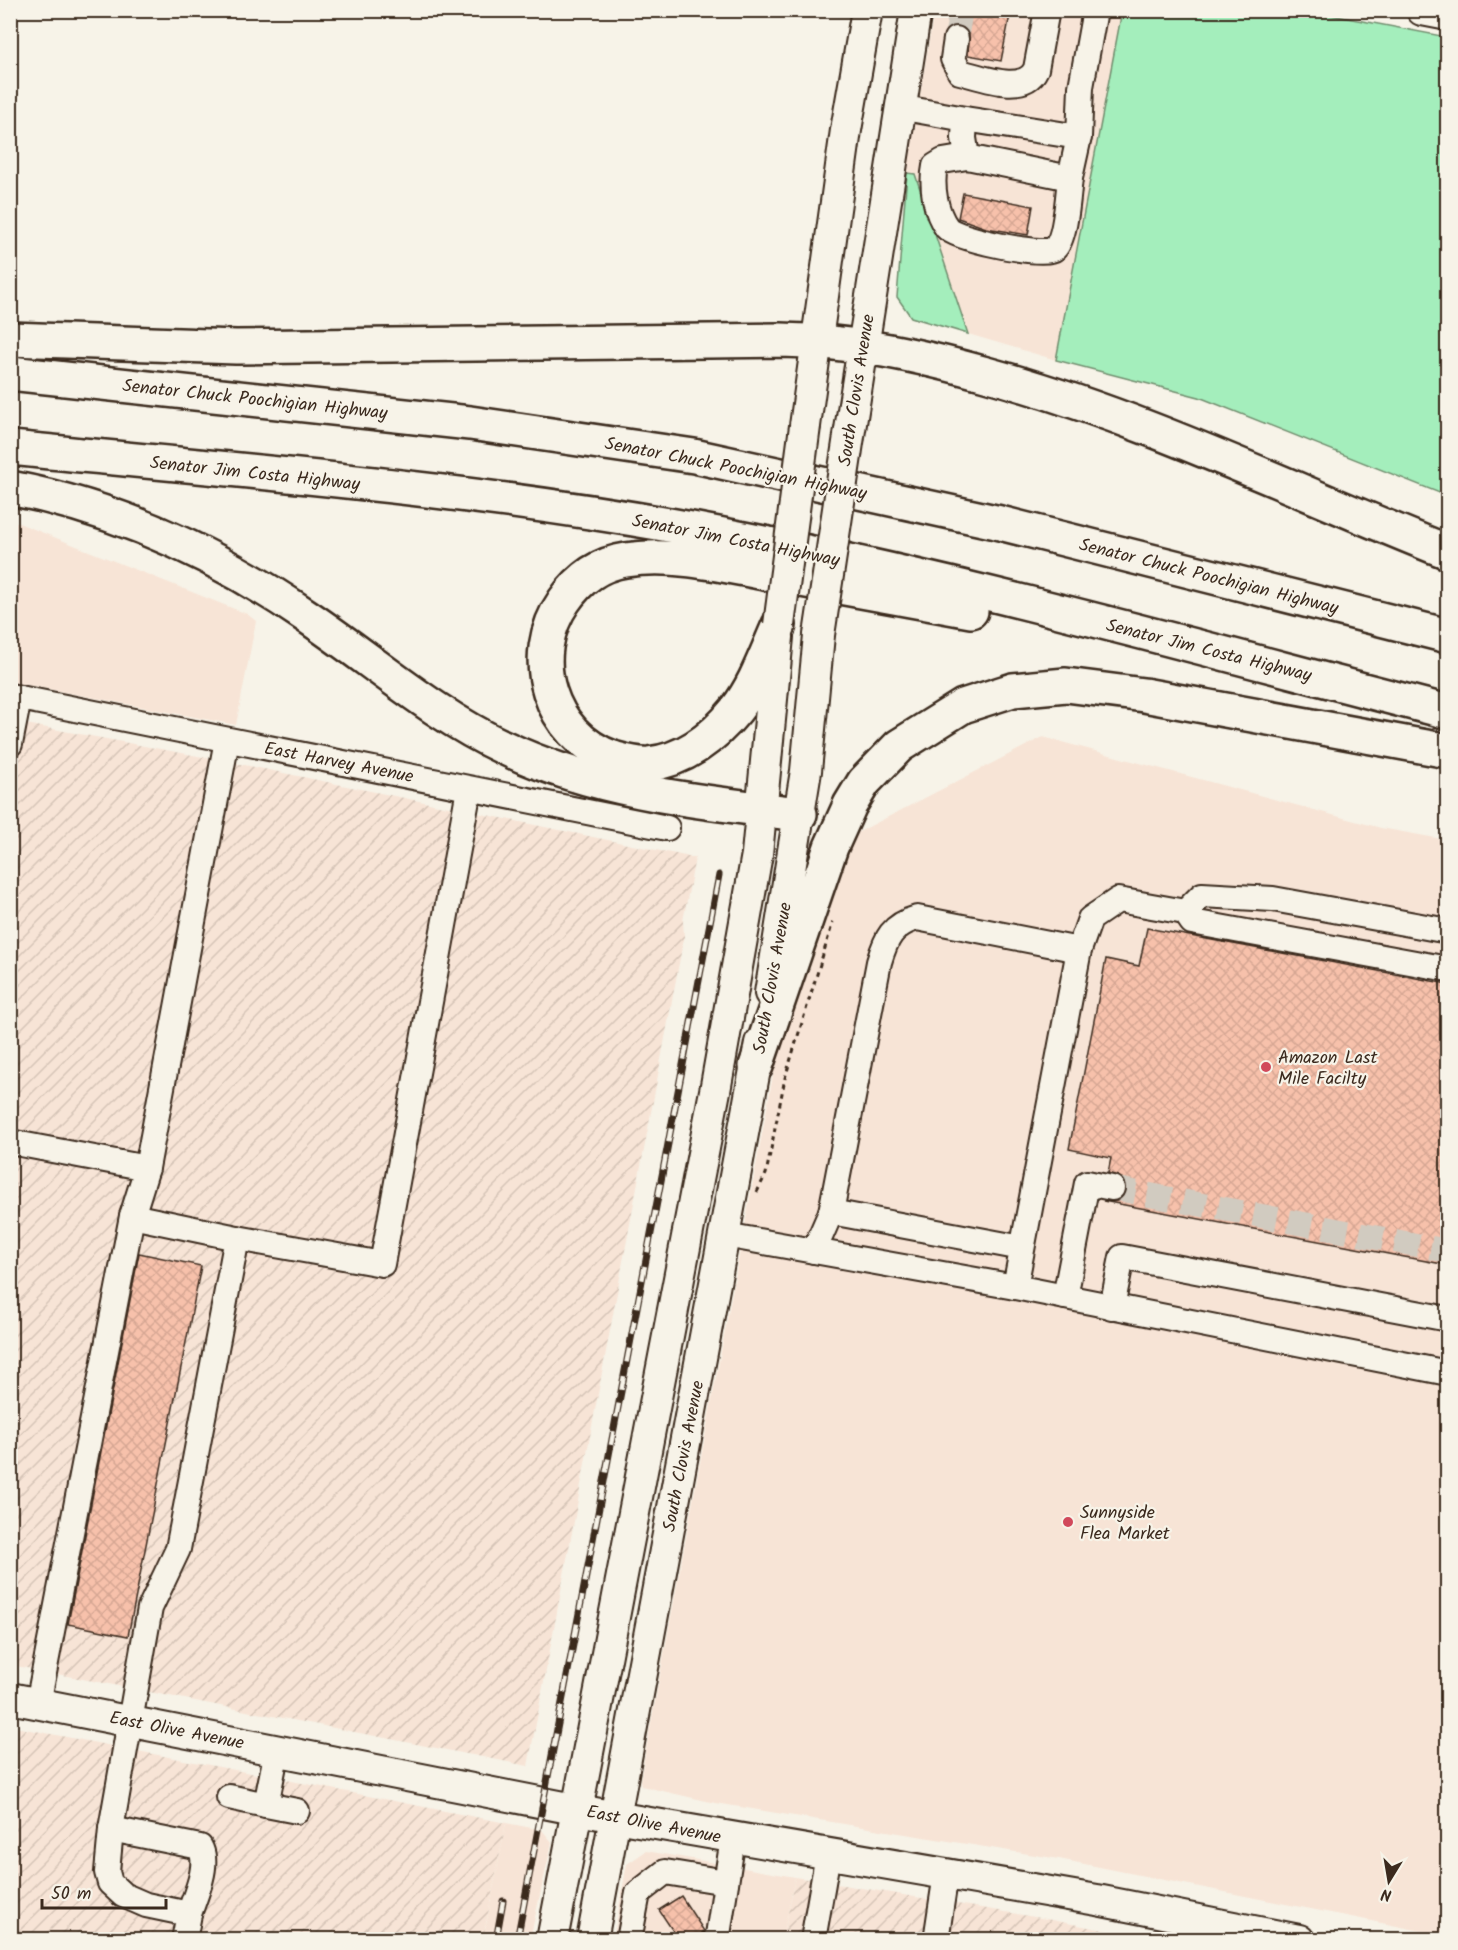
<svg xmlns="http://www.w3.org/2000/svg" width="1458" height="1950" font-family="Kalam,sans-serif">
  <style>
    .built { fill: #f7e4d6 }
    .industrial { fill: url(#industrial-furrows) }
    .grass { fill: #a4eebc; stroke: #708c6d; stroke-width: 1.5 }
    .building { fill: url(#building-cross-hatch); stroke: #3b2a1e; stroke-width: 1.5 }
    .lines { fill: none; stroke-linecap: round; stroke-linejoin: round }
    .minor-tunnel { stroke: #d1cbc0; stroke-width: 24; stroke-dasharray: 24 12; stroke-linecap: butt }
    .minor-casing { stroke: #3b2a1e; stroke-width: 28 }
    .major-casing { stroke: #3b2a1e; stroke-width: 34 }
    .highway-casing { stroke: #3b2a1e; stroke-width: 38 }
    .path { stroke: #3b2a1e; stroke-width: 3; stroke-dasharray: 4.5 4.5; stroke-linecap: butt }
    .minor { stroke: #f7f3e8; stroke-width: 24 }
    .major { stroke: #f7f3e8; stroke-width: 30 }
    .highway { stroke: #f7f3e8; stroke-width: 33 }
    .rail-casing { stroke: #3b2a1e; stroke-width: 7 }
    .rail { stroke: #f7f3e8; stroke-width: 4.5; stroke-dasharray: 14; stroke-linecap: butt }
    .major-bridge-casing { stroke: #3b2a1e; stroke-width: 34; stroke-linecap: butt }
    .major-bridge { stroke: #f7f3e8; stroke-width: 30 }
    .poi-dot { fill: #d1495b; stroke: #f7f3e8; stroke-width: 2 }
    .labels { text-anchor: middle; stroke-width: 4.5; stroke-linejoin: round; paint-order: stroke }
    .street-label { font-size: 18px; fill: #3b2a1e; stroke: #f7f3e8 }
    .poi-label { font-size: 18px; fill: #3b2a1e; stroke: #f7f3e8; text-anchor: start }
  </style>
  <defs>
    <pattern id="industrial-furrows" width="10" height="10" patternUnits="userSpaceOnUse" patternTransform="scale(1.5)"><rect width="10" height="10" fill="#f7e4d6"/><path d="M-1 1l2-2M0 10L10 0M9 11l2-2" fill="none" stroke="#d5c4b7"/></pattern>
    <pattern id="building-cross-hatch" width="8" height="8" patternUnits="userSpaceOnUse" patternTransform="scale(1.5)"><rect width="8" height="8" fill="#f7c1ab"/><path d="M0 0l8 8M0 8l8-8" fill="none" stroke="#d5a693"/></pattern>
  </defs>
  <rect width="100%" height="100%" fill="#f7f3e8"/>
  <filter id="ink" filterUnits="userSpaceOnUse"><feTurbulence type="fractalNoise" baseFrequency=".0167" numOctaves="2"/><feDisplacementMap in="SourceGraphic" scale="12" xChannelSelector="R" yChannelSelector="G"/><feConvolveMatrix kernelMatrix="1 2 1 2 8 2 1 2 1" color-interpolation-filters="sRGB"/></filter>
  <g filter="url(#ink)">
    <!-- built -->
    <g class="built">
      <path d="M934,11H1122L1056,360L968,334L915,175L907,173Z"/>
      <path d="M11,520L247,614L256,621L236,725L11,682Z"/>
      <path d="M1043,737L1381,828L1447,840V1936L1059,1859L715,1803L641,1786L640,1781L775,1065L851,836Z"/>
      <path d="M506,1823L542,1830L552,1842L530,1939L483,1940Z"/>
      <path d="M646,1851L795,1877L783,1939L613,1940L627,1864Z"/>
    </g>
    <!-- industrial -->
    <g class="industrial">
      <path d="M10,721L230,762L695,858L683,921L684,937L528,1766L11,1665Z"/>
      <path d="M10,1726L506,1823L483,1939H11Z"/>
      <path d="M795,1877L1041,1918L1151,1939L783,1940Z"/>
    </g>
    <!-- grass -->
    <g class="grass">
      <path d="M1122,11H1310L1447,37V496L1199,397L1056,360Z"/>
      <path d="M907,173L915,174L968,334L911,317L897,297Z"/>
    </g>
    <!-- building -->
    <g class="building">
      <path d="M966,10H1011L1001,61L968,55L969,34L963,27Z"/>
      <path d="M963,193L1033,206L1028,235L986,228L958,218Z"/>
      <path d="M1147,928L1448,984V1265L1103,1201H1117L1126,1190L1122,1178L1108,1173L1111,1158L1069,1149L1106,959L1139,966Z"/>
      <path d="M139,1253L201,1266L128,1636L68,1624Z"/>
      <path d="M681,1896L704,1931L694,1940H679L659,1910Z"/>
    </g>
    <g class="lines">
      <!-- minor-tunnel -->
      <g class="minor-tunnel">
        <path d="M956,39L961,10"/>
        <path d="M1112,1188L1448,1251"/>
      </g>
      <!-- minor casing -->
      <g class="minor-casing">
        <g id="minor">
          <path d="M956,39L953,59L960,72C981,77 1024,95 1036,69L1047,10"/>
          <path d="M899,107L965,119L964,138L967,157L1070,178L1079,137L1081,87L1095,10"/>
          <path d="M965,119L1079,137"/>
          <path d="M967,157L943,161L935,166C931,186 935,212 947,228C956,239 1045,257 1054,249C1066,239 1068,194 1070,178"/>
          <path d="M10,696L667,828"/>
          <path d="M10,744L19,698"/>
          <path d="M1448,931L1273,899L1202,895L1185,912L1192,922L1448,969"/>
          <path d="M1079,950L1090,919L1118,900L1185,912"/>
          <path d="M10,1142L147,1168L132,1216"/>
          <path d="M147,1168L227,740"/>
          <path d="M725,1235L1015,1287L1448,1373"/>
          <path d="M237,1238L382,1264L469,789"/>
          <path d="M814,1251L831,1212"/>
          <path d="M1015,1287L1079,950L917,918C892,925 886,938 879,962L831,1212L1022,1248"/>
          <path d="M1065,1297L1087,1183L1112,1188"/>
          <path d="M1112,1307L1122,1257L1448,1319"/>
          <path d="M38,1704L132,1216L237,1238L178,1549L150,1608L111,1829L107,1872L110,1883L123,1895L146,1905L189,1914L184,1940"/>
          <path d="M229,1797L266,1805L277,1750"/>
          <path d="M266,1805L297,1811"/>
          <path d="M111,1829L200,1847C210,1865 195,1896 189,1914"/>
          <path d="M629,1940L638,1893L665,1872L726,1882"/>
          <path d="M715,1940L718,1935L733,1838"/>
          <path d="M813,1940L828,1854"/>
          <path d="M936,1940L946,1874"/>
        </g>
      </g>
      <!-- major casing -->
      <g class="major-casing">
        <g id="major">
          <path d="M1422,10L1448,15"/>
          <path d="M805,426L846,130L867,10"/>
          <path d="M849,436L916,10"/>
          <path d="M770,993L806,771L819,635"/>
          <path d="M10,1698L615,1817L1097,1900L1299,1940"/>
          <path d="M552,1940L715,1091L757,854L778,637"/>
          <path d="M592,1940L760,1043"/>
        </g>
      </g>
      <!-- highway casing -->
      <g class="highway-casing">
        <g id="highway">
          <path d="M10,339L236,347L781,340C854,341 917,355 986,374C1146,418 1294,491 1448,552"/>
          <path d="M10,373L470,423L694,456L996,522L1448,636"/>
          <path d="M10,448C232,470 456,487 675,526C936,573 1191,646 1448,712"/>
          <path d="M10,488C116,508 216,554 305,615C371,659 432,714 505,748C597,792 700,802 800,814"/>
          <path d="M779,625C766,654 755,686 736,710C714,737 684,760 649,764C637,765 624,761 613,758C549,735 525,657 564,601C579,579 598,564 626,560C673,552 728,566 774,575C840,587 906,599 971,611"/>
          <path d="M756,1066L831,847L850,805L864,782L899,746L963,706L1013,690L1066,685L1144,695L1448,751"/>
        </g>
      </g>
      <!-- path -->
      <path class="path" d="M757,1192L766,1174L785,1078L833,922"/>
      <!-- minor -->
      <use href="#minor" class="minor"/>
      <!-- major -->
      <use href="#major" class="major"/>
      <!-- highway -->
      <use href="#highway" class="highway"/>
      <!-- rail casing -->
      <g class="rail-casing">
        <g id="rail">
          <path d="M496,1940L503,1901"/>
          <path d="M517,1940L719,875"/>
        </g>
      </g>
      <!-- rail -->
      <use href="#rail" class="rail"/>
      <!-- major-bridge casing -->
      <g class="major-bridge-casing">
        <g id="major-bridge">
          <path d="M779,625L805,426"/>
          <path d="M819,635L849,436"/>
        </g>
      </g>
      <!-- major-bridge -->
      <use href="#major-bridge" class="major-bridge"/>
    </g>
  </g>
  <!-- markers -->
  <g class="poi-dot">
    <circle cx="1266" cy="1067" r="6"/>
    <circle cx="1068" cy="1522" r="6"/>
  </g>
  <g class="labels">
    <!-- street labels -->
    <g class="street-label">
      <text transform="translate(856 390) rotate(-81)" y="6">South Clovis Avenue</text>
      <text transform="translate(255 399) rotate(6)" y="6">Senator Chuck Poochigian Highway</text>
      <text transform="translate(736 468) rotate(11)" y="6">Senator Chuck Poochigian Highway</text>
      <text transform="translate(255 473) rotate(6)" y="6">Senator Jim Costa Highway</text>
      <text transform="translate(736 540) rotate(11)" y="6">Senator Jim Costa Highway</text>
      <text transform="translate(1209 576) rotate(14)" y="6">Senator Chuck Poochigian Highway</text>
      <text transform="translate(1209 650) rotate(14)" y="6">Senator Jim Costa Highway</text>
      <text transform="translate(339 762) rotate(11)" y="6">East Harvey Avenue</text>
      <text transform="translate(772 978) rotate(-80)" y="6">South Clovis Avenue</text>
      <text transform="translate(683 1456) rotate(-79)" y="6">South Clovis Avenue</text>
      <text transform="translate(177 1730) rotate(11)" y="6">East Olive Avenue</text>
      <text transform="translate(654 1824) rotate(11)" y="6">East Olive Avenue</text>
    </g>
    <!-- poi labels -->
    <g class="poi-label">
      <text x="1278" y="1063">Amazon Last<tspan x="1278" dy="21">Mile Facilty</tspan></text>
      <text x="1080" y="1518">Sunnyside<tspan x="1080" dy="21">Flea Market</tspan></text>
    </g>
  </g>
  <!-- margin -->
  <rect width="1458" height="1950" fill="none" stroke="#f7f3e8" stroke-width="36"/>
  <rect x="18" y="18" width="1422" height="1914" fill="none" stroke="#3b2a1e" stroke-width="2" filter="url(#ink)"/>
  <!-- north arrow -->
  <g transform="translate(1389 1881) rotate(191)" stroke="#f7f3e8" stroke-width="4.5" paint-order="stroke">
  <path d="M0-4.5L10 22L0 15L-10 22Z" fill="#3b2a1e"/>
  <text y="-9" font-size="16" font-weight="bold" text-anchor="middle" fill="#3b2a1e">N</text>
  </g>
  <!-- scale -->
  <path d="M42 1899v9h124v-9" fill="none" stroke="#3b2a1e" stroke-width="3"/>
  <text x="51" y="1899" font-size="18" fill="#3b2a1e" stroke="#f7f3e8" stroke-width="4.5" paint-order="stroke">50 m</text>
</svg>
